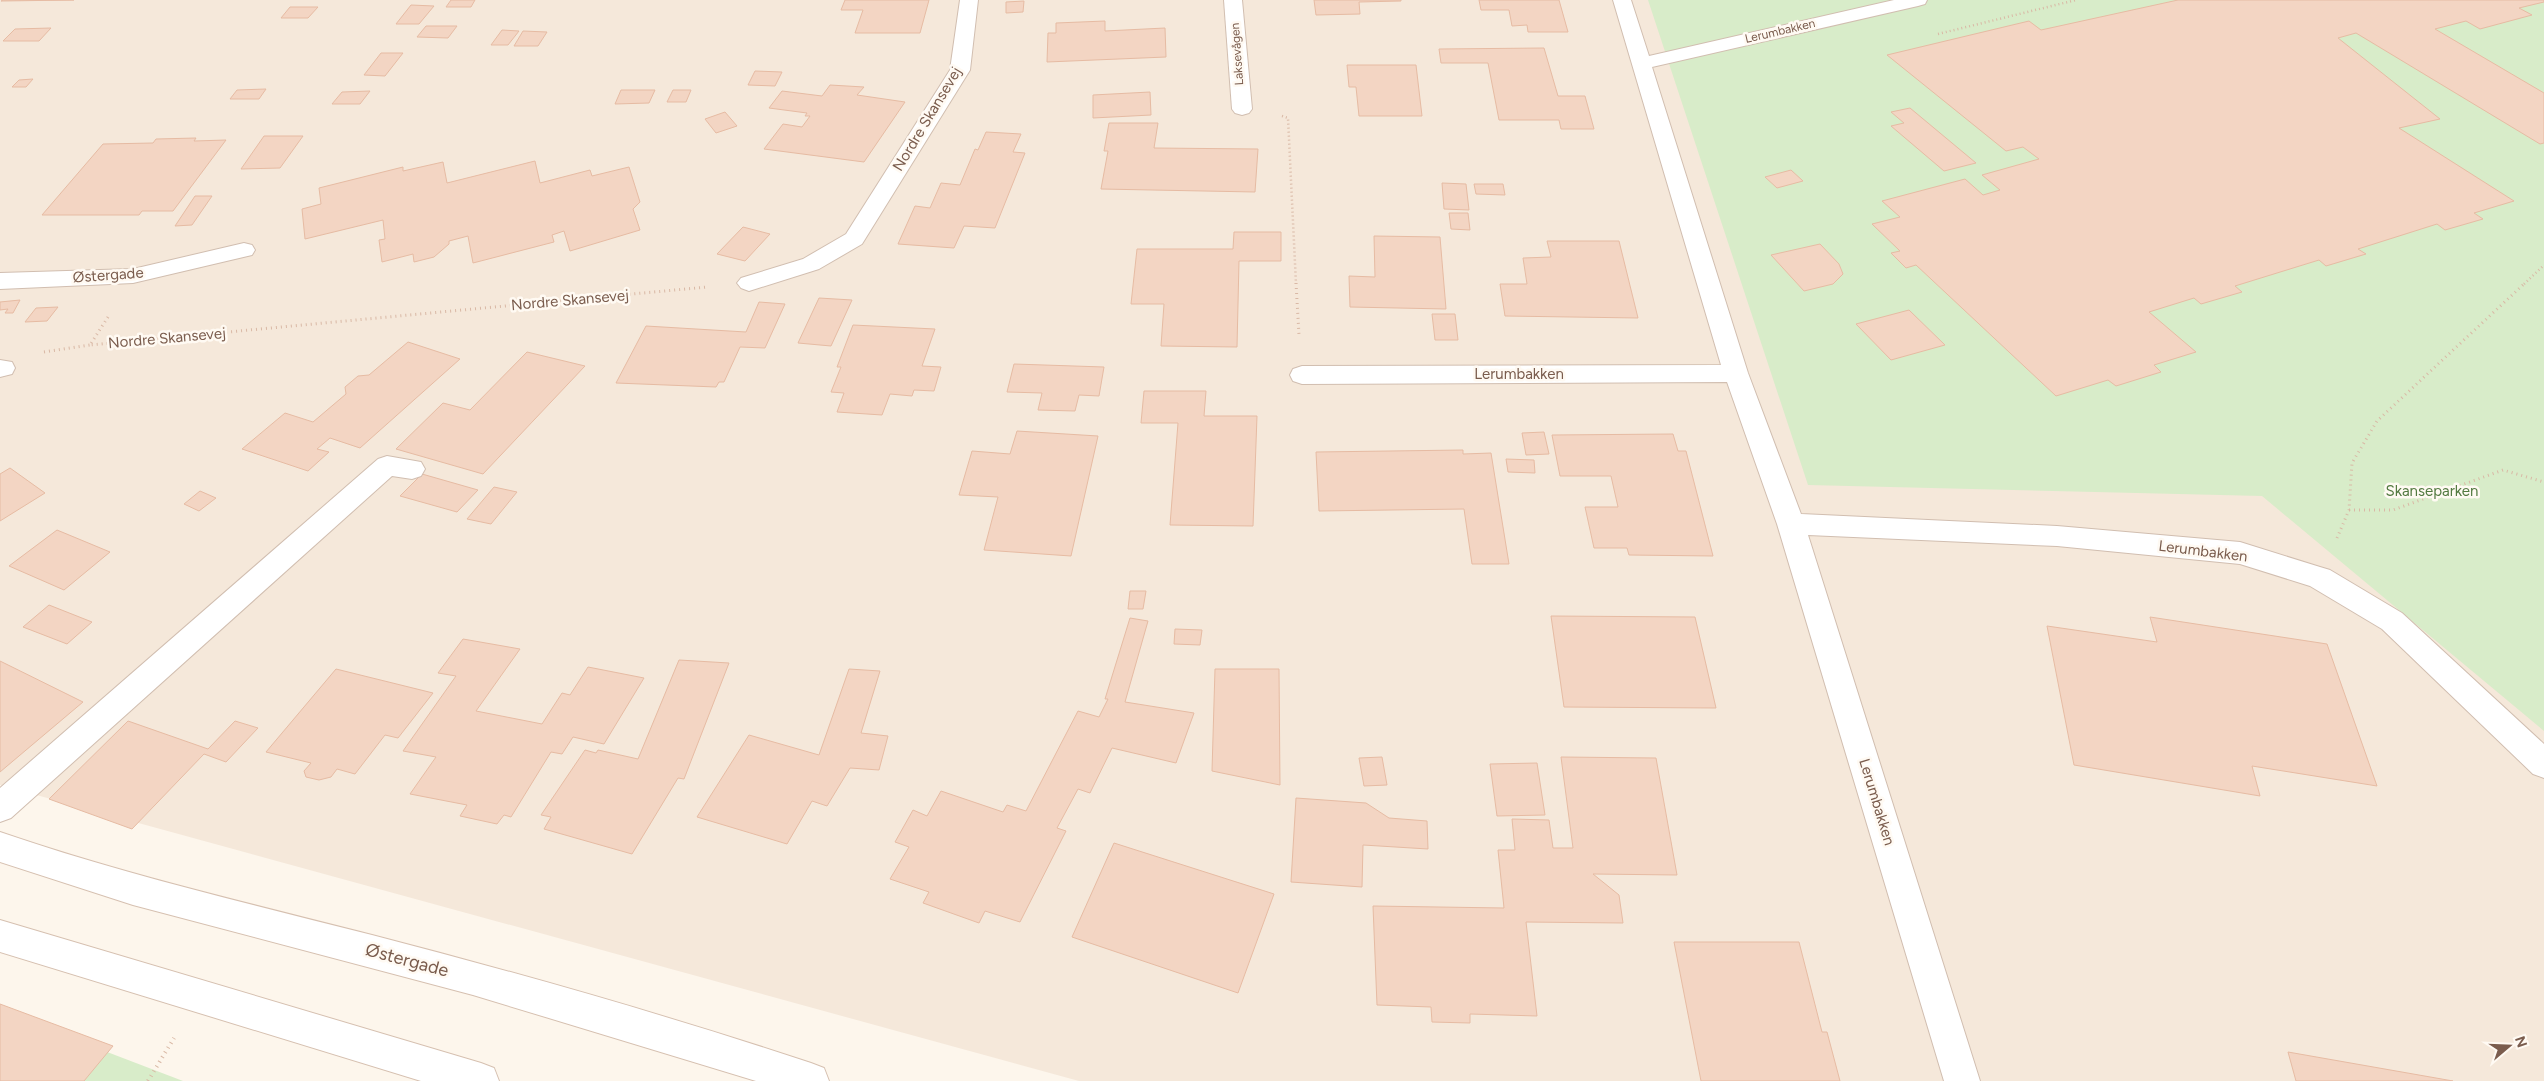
<svg xmlns="http://www.w3.org/2000/svg" width="2544" height="1081" font-family="Figtree,sans-serif">
  <style>
    .residential { fill: #f5e8da }
    .green { fill: #d8ecc9 }
    .building { fill: #f3d5c3; stroke: #e6bba3 }
    .lines { fill: none; stroke-linecap: round; stroke-linejoin: round }
    .service-casing { stroke: #d1beb0; stroke-width: 2 }
    .minor-casing { stroke: #d1beb0; stroke-width: 2 }
    .secondary-casing { stroke: #d6c0b0; stroke-width: 2 }
    .path-far2 { stroke: #d9b8a5; stroke-width: 2.5; stroke-dasharray: 1 3; stroke-linecap: butt }
    .path-far1 { stroke: #d9b8a5; stroke-width: 3; stroke-dasharray: 1 4; stroke-linecap: butt }
    .path { stroke: #d9b8a5; stroke-width: 4; stroke-dasharray: 1 4.5; stroke-linecap: butt }
    .service { fill: #fff; fill-rule: evenodd }
    .minor { fill: #fff; fill-rule: evenodd }
    .secondary { fill: #fff; fill-rule: evenodd }
    .labels { text-anchor: middle; stroke-width: 5; stroke-linejoin: round; paint-order: stroke }
    .far-street-label { font-size: 12px; fill: #7a5c4d; stroke: #fffaf3 }
    .street-label { font-size: 15px; fill: #7a5c4d; stroke: #fffaf3 }
    .park-label { font-size: 15px; fill: #537a41; stroke: #fffaf3 }
    .near-street-label { font-size: 18px; fill: #7a5c4d; stroke: #fffaf3 }
  </style>
  <rect width="100%" height="100%" fill="#fdf6ec"/>
  <!-- residential -->
  <path class="residential" d="M0,0H2544V1081H1079L0,785Z"/>
  <!-- green -->
  <g class="green">
    <path d="M1648,0H2544V731L2262,496L1808,485Z"/>
    <path d="M0,1011L183,1081H0Z"/>
  </g>
  <!-- building -->
  <g class="building">
    <path d="M3,0H74L1,1Z"/>
    <path d="M451,0H475L471,7H446Z"/>
    <path d="M845,0H929L920,33H855L863,10H841Z"/>
    <path d="M1314,0H1401V1L1359,2L1360,14L1316,15Z"/>
    <path d="M1479,0H1559L1568,32H1528L1527,25L1512,26L1509,10H1481Z"/>
    <path d="M2178,0H2544V2L2519,8L2532,15L2480,29L2466,21L2435,29L2544,93V143L2540,144L2356,33L2338,38L2440,119L2399,128L2514,201L2474,213L2483,219L2445,230L2437,224L2358,249L2366,254L2326,266L2319,260L2235,286L2242,292L2201,304L2194,298L2149,312L2196,352L2154,365L2161,372L2116,386L2108,380L2056,396L1916,265L1906,268L1891,253L1900,251L1872,224L1900,217L1882,201L1965,179L1983,195L2000,190L1982,175L2039,159L2023,147L2006,151L1887,55L2029,21L2041,30Z"/>
    <path d="M1024,1L1023,12L1006,13V2Z"/>
    <path d="M411,5L434,6L419,24H396Z"/>
    <path d="M290,7H318L308,18H281Z"/>
    <path d="M1105,21V31L1165,28L1166,57L1047,62L1048,33H1056V23Z"/>
    <path d="M426,26H457L448,38L417,37Z"/>
    <path d="M51,28L39,41H3L15,29Z"/>
    <path d="M502,30L519,31L508,45H491Z"/>
    <path d="M523,31L547,32L538,46H514Z"/>
    <path d="M1544,48L1558,96H1585L1594,129H1561L1559,120H1499L1488,63H1441L1439,49Z"/>
    <path d="M381,53H403L385,76L364,75Z"/>
    <path d="M1347,65H1416L1422,116H1359L1356,87H1349Z"/>
    <path d="M755,71L782,72L775,86L748,85Z"/>
    <path d="M33,79L26,87H12L19,80Z"/>
    <path d="M830,85L864,87L857,95L905,102L864,162L764,149L783,124L802,127L810,116H805L807,113L769,108L782,91L822,96Z"/>
    <path d="M266,89L259,99H230L237,90Z"/>
    <path d="M621,90H655L649,103L615,104Z"/>
    <path d="M673,90H691L686,102H667Z"/>
    <path d="M370,91L360,104H332L342,92Z"/>
    <path d="M1150,92L1151,115L1093,118V95Z"/>
    <path d="M1910,108L1976,163L1944,171L1891,126L1904,123L1891,112Z"/>
    <path d="M725,112L737,126L716,133L705,119Z"/>
    <path d="M1109,123H1158L1154,148L1258,149L1255,192L1101,189L1108,151H1104Z"/>
    <path d="M986,132L1021,134L1013,152L1025,153L995,228L964,226L954,248L898,244L915,206L930,208L941,183L960,185L975,149L978,150Z"/>
    <path d="M264,136H303L280,168L241,169Z"/>
    <path d="M196,138L194,141L226,140L173,211H142L139,215H42L103,144L153,143L156,139Z"/>
    <path d="M535,161L540,183L590,170L592,176L629,167L640,202L633,209L640,230L570,251L564,231L552,235L554,242L473,263L468,236L449,241V244L434,257L414,262L413,254L382,262L379,240L385,239L383,220L305,239L302,209L321,204L319,188L403,167V171L443,162L447,183Z"/>
    <path d="M1791,170L1803,181L1777,188L1765,177Z"/>
    <path d="M1442,183L1466,184L1469,210L1444,209Z"/>
    <path d="M1474,184H1503L1505,195L1476,194Z"/>
    <path d="M195,196H212L192,225L175,226Z"/>
    <path d="M1449,213H1468L1470,230L1451,229Z"/>
    <path d="M743,227L770,234L745,261L717,254Z"/>
    <path d="M1234,232H1281V261H1239L1237,347L1161,346L1164,304H1131L1137,249H1233Z"/>
    <path d="M1374,236L1440,237L1446,309L1350,307L1349,276L1375,277Z"/>
    <path d="M1547,241H1619L1638,318L1505,316L1500,284H1527L1523,258L1551,257Z"/>
    <path d="M1820,244L1839,264L1843,274L1833,284L1804,291L1771,255Z"/>
    <path d="M819,298L852,300L831,346L798,343Z"/>
    <path d="M20,300L13,313H5L8,309L0,310V302Z"/>
    <path d="M759,302L785,304L765,348L740,347L724,382H719L716,387L616,383L646,326L746,332Z"/>
    <path d="M58,307L47,321L25,322L36,308Z"/>
    <path d="M1909,310L1945,345L1891,360L1856,324Z"/>
    <path d="M1432,314H1455L1458,340H1435Z"/>
    <path d="M853,325L935,329L922,366L941,367L934,391L914,390L912,396L890,394L882,415L837,412L844,393L831,392L841,367H837Z"/>
    <path d="M408,342L460,359L360,448L330,438L317,449L329,452L308,471L242,449L285,413L313,422L346,394L345,387L358,376L369,375Z"/>
    <path d="M527,352L585,366L483,474L396,449L443,403L470,410Z"/>
    <path d="M1014,364L1104,367L1099,396L1079,395L1075,411L1038,410L1042,393L1007,392Z"/>
    <path d="M1144,391H1206L1204,416H1257L1253,526L1170,525L1178,423H1141Z"/>
    <path d="M1017,431L1098,436L1071,556L984,550L998,497L959,495L972,451L1010,454Z"/>
    <path d="M1544,432L1549,454L1526,455L1522,433Z"/>
    <path d="M1673,434L1678,451H1686L1713,556L1629,555L1627,548H1594L1585,507H1618L1611,476H1560L1552,435Z"/>
    <path d="M1463,450V454L1491,453L1509,564H1472L1464,509L1319,511L1316,452Z"/>
    <path d="M1506,459L1534,460L1535,473L1508,472Z"/>
    <path d="M10,468L45,493L0,521V474Z"/>
    <path d="M422,474L478,490L457,512L400,496Z"/>
    <path d="M494,487L517,492L491,524L467,519Z"/>
    <path d="M200,491L216,498L199,511L184,504Z"/>
    <path d="M57,530L110,552L64,590L9,566Z"/>
    <path d="M1130,591H1146L1143,609H1128Z"/>
    <path d="M49,605L92,622L67,644L23,627Z"/>
    <path d="M1551,616L1695,617L1716,708L1564,707Z"/>
    <path d="M2150,617L2327,644L2377,786L2252,766L2260,796L2074,765L2047,626L2157,642Z"/>
    <path d="M1130,618L1148,621L1125,702L1194,713L1176,763L1112,748L1090,793L1078,789L1057,828L1066,831L1020,922L985,911L979,923L923,903L929,892L890,879L909,847L895,842L913,810L927,816L941,791L1003,812L1007,805L1026,811L1078,711L1099,717L1108,699H1105Z"/>
    <path d="M1175,629L1202,630L1200,645L1174,644Z"/>
    <path d="M463,639L520,649L476,711L542,724L562,693L570,695L588,667L644,678L604,744L573,737L562,754L551,752L511,817L504,815L497,824L460,816L467,805L410,794L436,757L403,751L456,676L438,673Z"/>
    <path d="M679,660L729,663L684,779L678,778L632,854L544,829L551,817L541,815L585,750L596,753L598,750L638,759Z"/>
    <path d="M0,661L83,702L0,772Z"/>
    <path d="M336,669L433,693L398,738L385,735L355,774L337,769L331,777L319,780L306,777L304,771L311,763L266,752Z"/>
    <path d="M849,669L880,671L861,733L888,736L879,770L850,768L827,806L812,801L787,844L697,817L749,735L819,755Z"/>
    <path d="M1215,669H1279L1280,785L1212,771Z"/>
    <path d="M128,721L208,749L235,721L258,728L226,762L204,754L132,829L49,799Z"/>
    <path d="M1382,757L1387,785L1364,786L1359,758Z"/>
    <path d="M1561,757L1656,758L1677,875L1593,874L1619,895L1623,923L1526,922L1537,1016L1470,1014V1023L1432,1022L1431,1007L1377,1005L1373,906L1504,908L1498,850H1515L1512,819L1549,820L1553,848H1573Z"/>
    <path d="M1537,763L1545,815L1497,816L1490,764Z"/>
    <path d="M1296,798L1366,803L1389,818L1427,821L1428,849L1363,845L1362,887L1291,882Z"/>
    <path d="M1114,843L1274,894L1238,993L1072,937Z"/>
    <path d="M1674,942H1799L1822,1032H1827L1840,1081H1701Z"/>
    <path d="M0,1004L113,1046L84,1081H0Z"/>
    <path d="M2288,1052L2453,1081H2296Z"/>
  </g>
  <g class="lines">
    <!-- service casing -->
    <g class="service-casing">
      <path id="service" d="M387,456L421,462L425,469L421,476L412,479L392,476L11,818L0,822V788L378,459Z"/>
    </g>
    <!-- minor casing -->
    <g class="minor-casing">
      <g id="minor">
        <path d="M960,0H978L970,70L862,244L819,269L749,291L741,288L737,283L741,278L803,259L846,234L950,70Z"/>
        <path d="M1224,0H1242L1252,109L1249,113L1242,115L1235,113L1232,109Z"/>
        <path d="M1613,0H1631L1649,56L1894,0H1927L1925,4L1918,6L1652,67L1748,373L1801,514L2057,526L2240,542L2320,567L2330,570L2402,613L2544,744V778L2533,774L2382,629L2310,586L2240,564L2057,546L1808,535L1980,1081H1944L1777,524L1727,382L1302,384L1293,381L1290,375L1293,369L1302,366L1721,365Z"/>
        <path d="M244,243L252,245L255,250L252,255L133,283L0,289V273L133,269Z"/>
        <path d="M0,360L12,362L15,368L12,374L0,377Z"/>
      </g>
    </g>
    <!-- secondary casing -->
    <g class="secondary-casing">
      <g id="secondary">
        <path d="M0,832C122,874 247,903 372,935C519,973 666,1015 811,1063L824,1068L829,1081H756L473,995L133,905L0,862Z"/>
        <path d="M0,920L481,1063L494,1068L499,1081H421L0,952Z"/>
      </g>
    </g>
    <!-- path-far2 -->
    <g class="path-far2">
      <path d="M1938,34L2076,0"/>
      <path d="M1282,116L1288,118L1296,284"/>
      <path d="M2524,284L2544,265"/>
    </g>
    <!-- path-far1 -->
    <g class="path-far1">
      <path d="M1296,283L1299,335"/>
      <path d="M108,317L90,345L707,287"/>
      <path d="M44,352L90,345"/>
      <path d="M2349,510H2393L2503,470L2544,482"/>
      <path d="M2337,538L2349,510L2352,463L2377,421L2525,283"/>
    </g>
    <!-- path -->
    <path class="path" d="M148,1081L174,1038"/>
    <!-- service -->
    <use href="#service" class="service"/>
    <!-- minor -->
    <use href="#minor" class="minor"/>
    <!-- secondary -->
    <use href="#secondary" class="secondary"/>
  </g>
  <g class="labels">
    <!-- far-street labels -->
    <g class="far-street-label">
      <text transform="translate(1780 31) rotate(-13)" y="4">Lerumbakken</text>
      <text transform="translate(1237 54) rotate(-94)" y="4">Laksevågen</text>
    </g>
    <!-- street labels -->
    <g class="street-label">
      <text transform="translate(927 119) rotate(-59)" y="5">Nordre Skansevej</text>
      <text transform="translate(108 275) rotate(-4)" y="5">Østergade</text>
      <text transform="translate(570 300) rotate(-5)" y="5">Nordre Skansevej</text>
      <text transform="translate(167 338) rotate(-5)" y="5">Nordre Skansevej</text>
      <text x="1519" y="379">Lerumbakken</text>
      <text transform="translate(2203 551) rotate(7)" y="5">Lerumbakken</text>
      <text transform="translate(1877 802) rotate(73)" y="5">Lerumbakken</text>
    </g>
    <!-- park labels -->
    <g class="park-label">
      <text x="2432" y="496">Skanseparken</text>
    </g>
    <!-- near-street labels -->
    <g class="near-street-label">
      <text transform="translate(407 960) rotate(15)" y="6">Østergade</text>
    </g>
  </g>
  <!-- north arrow -->
  <g transform="translate(2509 1046) rotate(71)" stroke="#fffaf3" stroke-width="4" paint-order="stroke">
  <path d="M0-4L9 19L0 12L-9 19Z" fill="#7a5c4d"/>
  <text y="-8" font-size="14" font-weight="bold" text-anchor="middle" fill="#7a5c4d">N</text>
  </g>
</svg>
